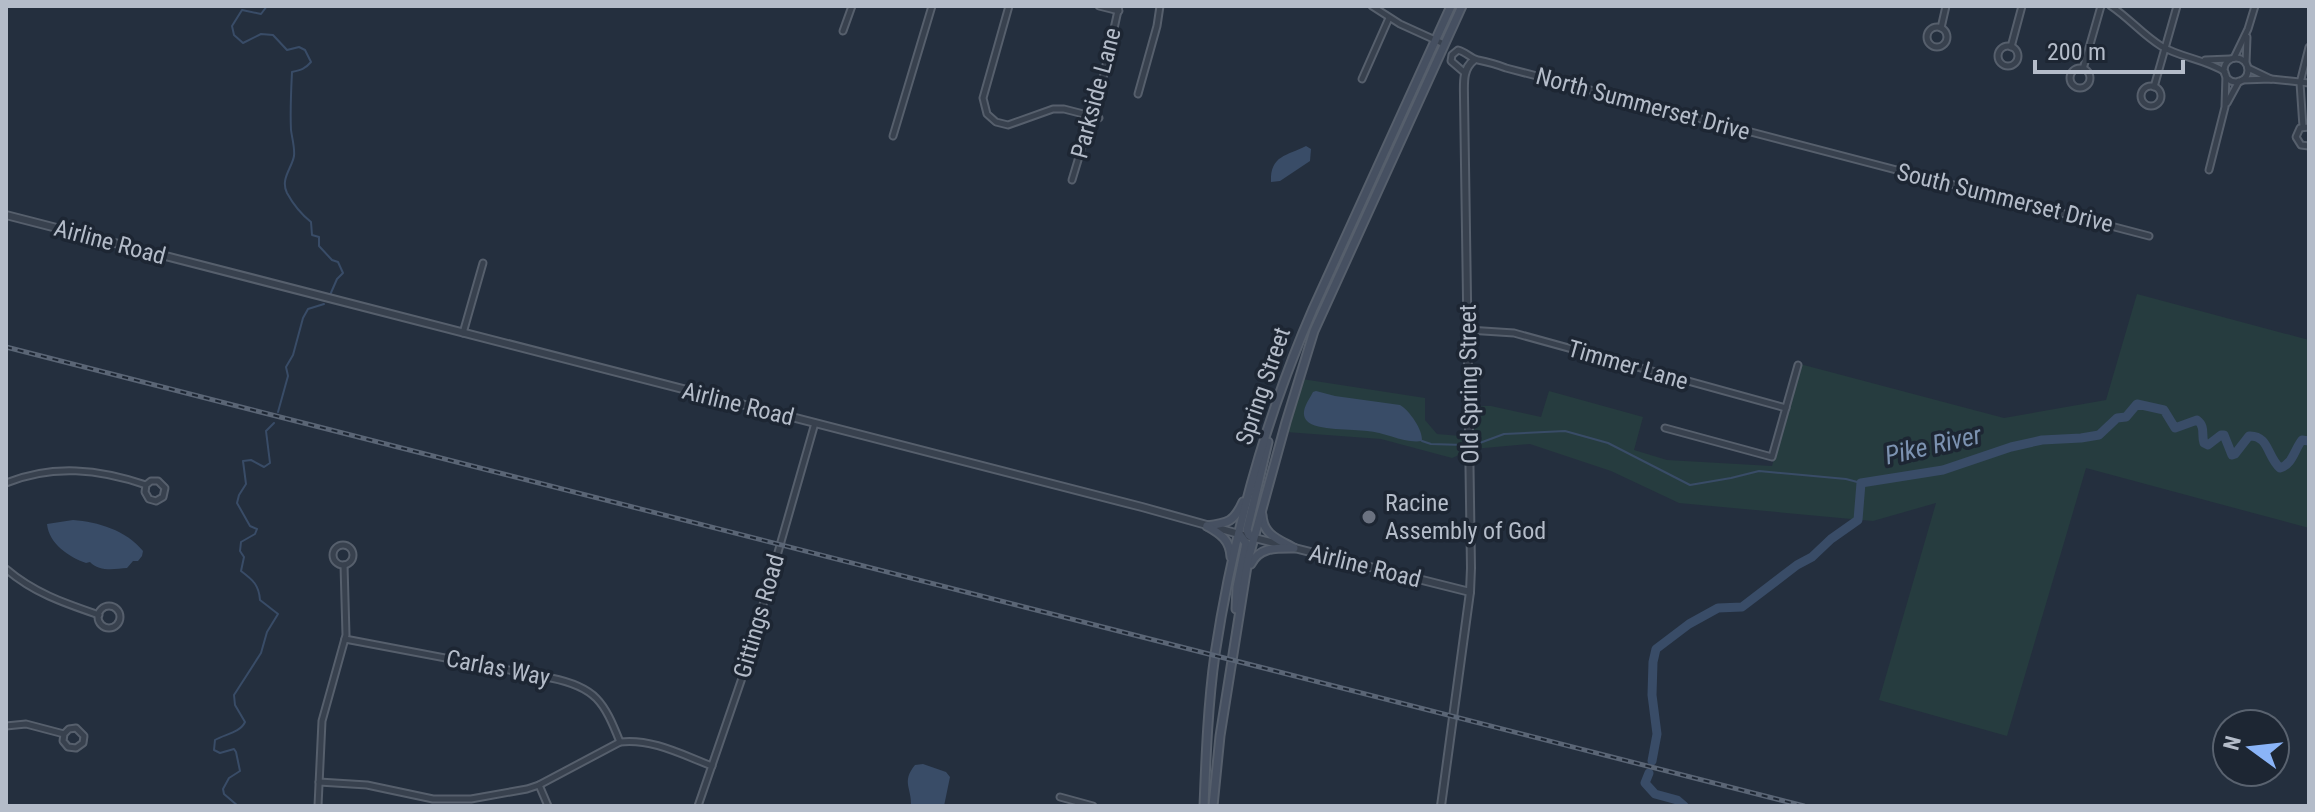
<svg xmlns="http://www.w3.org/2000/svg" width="2315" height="812" font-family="'Roboto Condensed',sans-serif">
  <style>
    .green { fill: #263c3f }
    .water { fill: #394c67 }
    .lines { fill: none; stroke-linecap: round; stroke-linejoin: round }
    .stream { stroke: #394c67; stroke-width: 2 }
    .river { stroke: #394c67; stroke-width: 9 }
    .minor-casing { stroke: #565f6c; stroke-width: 9 }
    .tertiary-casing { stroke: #565f6c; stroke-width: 10 }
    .secondary-casing { stroke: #565f6c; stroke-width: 11 }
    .minor { stroke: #38414e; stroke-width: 5 }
    .tertiary { stroke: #38414e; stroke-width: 6 }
    .secondary { stroke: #465061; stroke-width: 7 }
    .rail-casing { stroke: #5a6575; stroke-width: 5 }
    .rail { stroke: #1d2633; stroke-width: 2; stroke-dasharray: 6; stroke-linecap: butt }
    .worship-dot { fill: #6b7280; stroke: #1d2633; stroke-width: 3 }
    .labels { text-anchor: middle; stroke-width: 7; stroke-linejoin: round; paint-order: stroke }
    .street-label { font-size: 24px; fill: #b4bcc9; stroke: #1d2633 }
    .poi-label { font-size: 24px; fill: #b4bcc9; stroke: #1d2633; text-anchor: start }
    .water-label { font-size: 26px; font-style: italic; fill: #7c92b1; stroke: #1d2633 }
  </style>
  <rect width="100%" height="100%" fill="#242f3e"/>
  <!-- green -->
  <path class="green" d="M2137,294L2309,340V528L2086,468L2007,736L1879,700L1936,503L1873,521L1679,503L1611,471L1530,444L1473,449L1452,458L1381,439L1286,432L1302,379L1425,398V420L1437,434L1473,437V406H1491L1541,417L1549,391L1643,417L1634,450L1667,460L1772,466L1800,364L2004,418L2106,400Z"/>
  <!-- water -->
  <g class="water">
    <path d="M1306,146L1311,149L1310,161L1280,181L1271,182C1270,155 1287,156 1306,146Z"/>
    <path d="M1316,391L1335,396L1400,405C1410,411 1423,430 1422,441C1405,444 1385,432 1367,431C1354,429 1316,431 1307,421C1299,412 1309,400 1313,392Z"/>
    <path d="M73,520C98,522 126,530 143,551L142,556L138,561H133L127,568C115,569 99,572 90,562L86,563C69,557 49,544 47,524Z"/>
    <path d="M923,764L946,772L950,777L944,806H911C912,788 901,782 915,765Z"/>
  </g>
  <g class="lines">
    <!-- stream -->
    <g class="stream">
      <path d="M267,6L261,14L242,10L232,26L234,35L243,43L261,34L273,35L287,50L299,47L305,50L311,62C305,69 301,70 292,72C291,92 290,111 291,130C292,138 295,148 294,156C292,168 280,179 287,193C293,204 301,214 311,222L312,235L319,237V246L332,260L338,262L343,273L337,279L330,295"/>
      <path d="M278,412L288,376L286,367L293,355L303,318L308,309L324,304"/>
      <path d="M1422,441L1431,444L1464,445"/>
      <path d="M1477,444L1504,434L1565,431L1608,443L1690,485L1731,478L1759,471L1846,479L1861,483"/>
      <path d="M238,806L224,794L223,789L229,778L240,771L236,752L234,749L220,753L214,750L215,740C225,734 240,733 245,722L235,705L234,695L261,653L267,632L278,614L260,600C259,585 253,580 241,571L244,557L240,551L241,542L255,534L257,529L250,526L237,503L239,495L246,484L243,461L251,460L264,467L270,463L266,431L274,423"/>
    </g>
    <!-- river -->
    <g class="river">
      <path d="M1652,761L1657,734L1652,695L1653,662L1656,649L1689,624L1718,608L1742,607L1797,565L1812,557L1831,539L1858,520L1861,483L1943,470L2011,447L2042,440L2081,438L2099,435L2117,418L2126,417L2137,404L2164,410L2175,428L2197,420C2206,427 2201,434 2204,443L2208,445L2221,435H2224L2232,455L2235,454L2249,436C2269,435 2267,457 2280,468C2293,464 2294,450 2302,440L2309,441"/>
      <path d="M1649,773L1645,783L1655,794L1677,800L1684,806"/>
    </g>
    <!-- minor casing -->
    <g class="minor-casing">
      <g id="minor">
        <path d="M1009,6L983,98L987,114L996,122L1008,125L1053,109H1064L1099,118"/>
        <path d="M1099,6L1119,11"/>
        <path d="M1372,6L1400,24L1444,44"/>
        <path d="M2111,6C2129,18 2143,35 2161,46C2181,58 2205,59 2225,72"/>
        <circle cx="1937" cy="37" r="10"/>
        <path d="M1941,28L1946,6"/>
        <path d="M843,31L852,6"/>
        <circle cx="2008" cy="56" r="10"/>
        <path d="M2011,47L2022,6"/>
        <path d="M2234,58L2248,29L2255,6"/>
        <circle cx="2236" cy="70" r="12"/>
        <path d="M2205,60L2230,59"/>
        <path d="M2246,63L2247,37"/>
        <path d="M2248,68L2271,79"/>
        <circle cx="2080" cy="78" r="10"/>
        <path d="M2083,69L2101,6"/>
        <path d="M1465,73L1451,61L1452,55L1458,50C1466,52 1470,58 1478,60C1488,62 1496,64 1506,68L2149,236"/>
        <path d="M1362,79L1389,18"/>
        <path d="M2242,80L2271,79L2309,83"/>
        <circle cx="2151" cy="96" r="10"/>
        <path d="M2154,87L2177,6"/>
        <path d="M1138,94L1157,26L1160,6"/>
        <path d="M2227,103L2239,81"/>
        <path d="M2303,127L2300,83L2309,47"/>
        <path d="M2309,127L2300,128L2296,137L2301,145L2309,146"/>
        <path d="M893,136L932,6"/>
        <path d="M2209,170L2225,107L2226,75"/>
        <path d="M1072,180L1104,74L1119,6"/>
        <path d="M1468,330L1514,333L1786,408"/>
        <path d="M463,333L483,263"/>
        <path d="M1665,428L1772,457L1798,365"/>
        <path d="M6,483C53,464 99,469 146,485L151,481H158L165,488L163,497L156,501L149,499L145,492L146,485"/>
        <circle cx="343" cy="555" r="10"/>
        <path d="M6,569C34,593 64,603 99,615"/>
        <circle cx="109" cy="617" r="11"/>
        <path d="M345,639L551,678C596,687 604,702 620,742"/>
        <path d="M6,726L26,724L64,734L69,729L76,728L84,736L83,743L76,748L68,747L63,741L64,734"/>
        <path d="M319,782L367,785L433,799H471L527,789L539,785L620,742C651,738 683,755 712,766"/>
        <path d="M539,785L548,806"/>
        <path d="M1060,797L1093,806"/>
        <path d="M318,806L322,721L346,635L344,565"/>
        <path d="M698,806L742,678L815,423"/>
      </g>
    </g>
    <!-- tertiary casing -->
    <g class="tertiary-casing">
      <g id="tertiary">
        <path d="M6,215L1142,507L1239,534L1470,592"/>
        <path d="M1441,806L1470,592L1471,568L1464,97C1464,84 1462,69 1474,60"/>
      </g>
    </g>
    <!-- secondary casing -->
    <g class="secondary-casing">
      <g id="secondary">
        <path d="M1262,515C1263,534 1277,539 1292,547"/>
        <path d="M1207,526C1228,523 1234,522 1243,502"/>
        <path d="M1207,526C1221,534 1230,540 1231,557"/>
        <path d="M1253,538L1249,535L1247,530L1268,442"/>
        <path d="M1251,564C1259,547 1276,548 1294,548"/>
        <path d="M1236,609L1237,587L1246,543L1239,534"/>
        <path d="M1204,806C1206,755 1208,704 1215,654C1233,536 1265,419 1313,309L1451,6"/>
        <path d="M1213,806L1220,736L1248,560L1286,422L1314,331L1462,6"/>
      </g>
    </g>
    <!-- minor -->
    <use href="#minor" class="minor"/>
    <!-- tertiary -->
    <use href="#tertiary" class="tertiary"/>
    <!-- secondary -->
    <use href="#secondary" class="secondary"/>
    <!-- rail casing -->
    <g class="rail-casing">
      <path id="rail" d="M6,347L1804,806"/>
    </g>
    <!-- rail -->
    <use href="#rail" class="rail"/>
  </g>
  <!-- markers -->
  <circle class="worship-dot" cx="1369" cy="517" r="8"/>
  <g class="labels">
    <!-- street labels -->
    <g class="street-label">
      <text transform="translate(1096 93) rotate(-75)" y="8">Parkside Lane</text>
      <text transform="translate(1643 104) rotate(15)" y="8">North Summerset Drive</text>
      <text transform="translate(2005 198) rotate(14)" y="8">South Summerset Drive</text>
      <text transform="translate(110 242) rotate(15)" y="8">Airline Road</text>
      <text transform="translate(1628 365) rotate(16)" y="8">Timmer Lane</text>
      <text transform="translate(1469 384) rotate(-91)" y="8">Old Spring Street</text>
      <text transform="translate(1263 386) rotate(-71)" y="8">Spring Street</text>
      <text transform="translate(738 404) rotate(14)" y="8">Airline Road</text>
      <text transform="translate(1365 566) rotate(14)" y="8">Airline Road</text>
      <text transform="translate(759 616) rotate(-74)" y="8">Gittings Road</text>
      <text transform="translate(498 668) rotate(11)" y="8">Carlas Way</text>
    </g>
    <!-- poi labels -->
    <g class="poi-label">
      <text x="1385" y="511">Racine<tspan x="1385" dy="28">Assembly of God</tspan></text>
    </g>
    <!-- water labels -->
    <g class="water-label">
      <text transform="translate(1933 445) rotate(-13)" y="9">Pike River</text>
    </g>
  </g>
  <!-- border -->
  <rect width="2315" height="812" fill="none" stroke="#b4bcc9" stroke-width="16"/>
  <!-- north arrow -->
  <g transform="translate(2251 748) rotate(285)"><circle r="38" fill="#1d2633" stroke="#59626f" stroke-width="2"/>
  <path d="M0-6L14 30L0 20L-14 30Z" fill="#8ab4f8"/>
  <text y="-12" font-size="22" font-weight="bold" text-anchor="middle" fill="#b4bcc9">N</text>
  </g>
  <!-- scale -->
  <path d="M2035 60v12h148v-12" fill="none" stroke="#b4bcc9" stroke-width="4"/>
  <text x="2047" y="60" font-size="24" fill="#b4bcc9" stroke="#1d2633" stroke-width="6" paint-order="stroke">200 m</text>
</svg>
